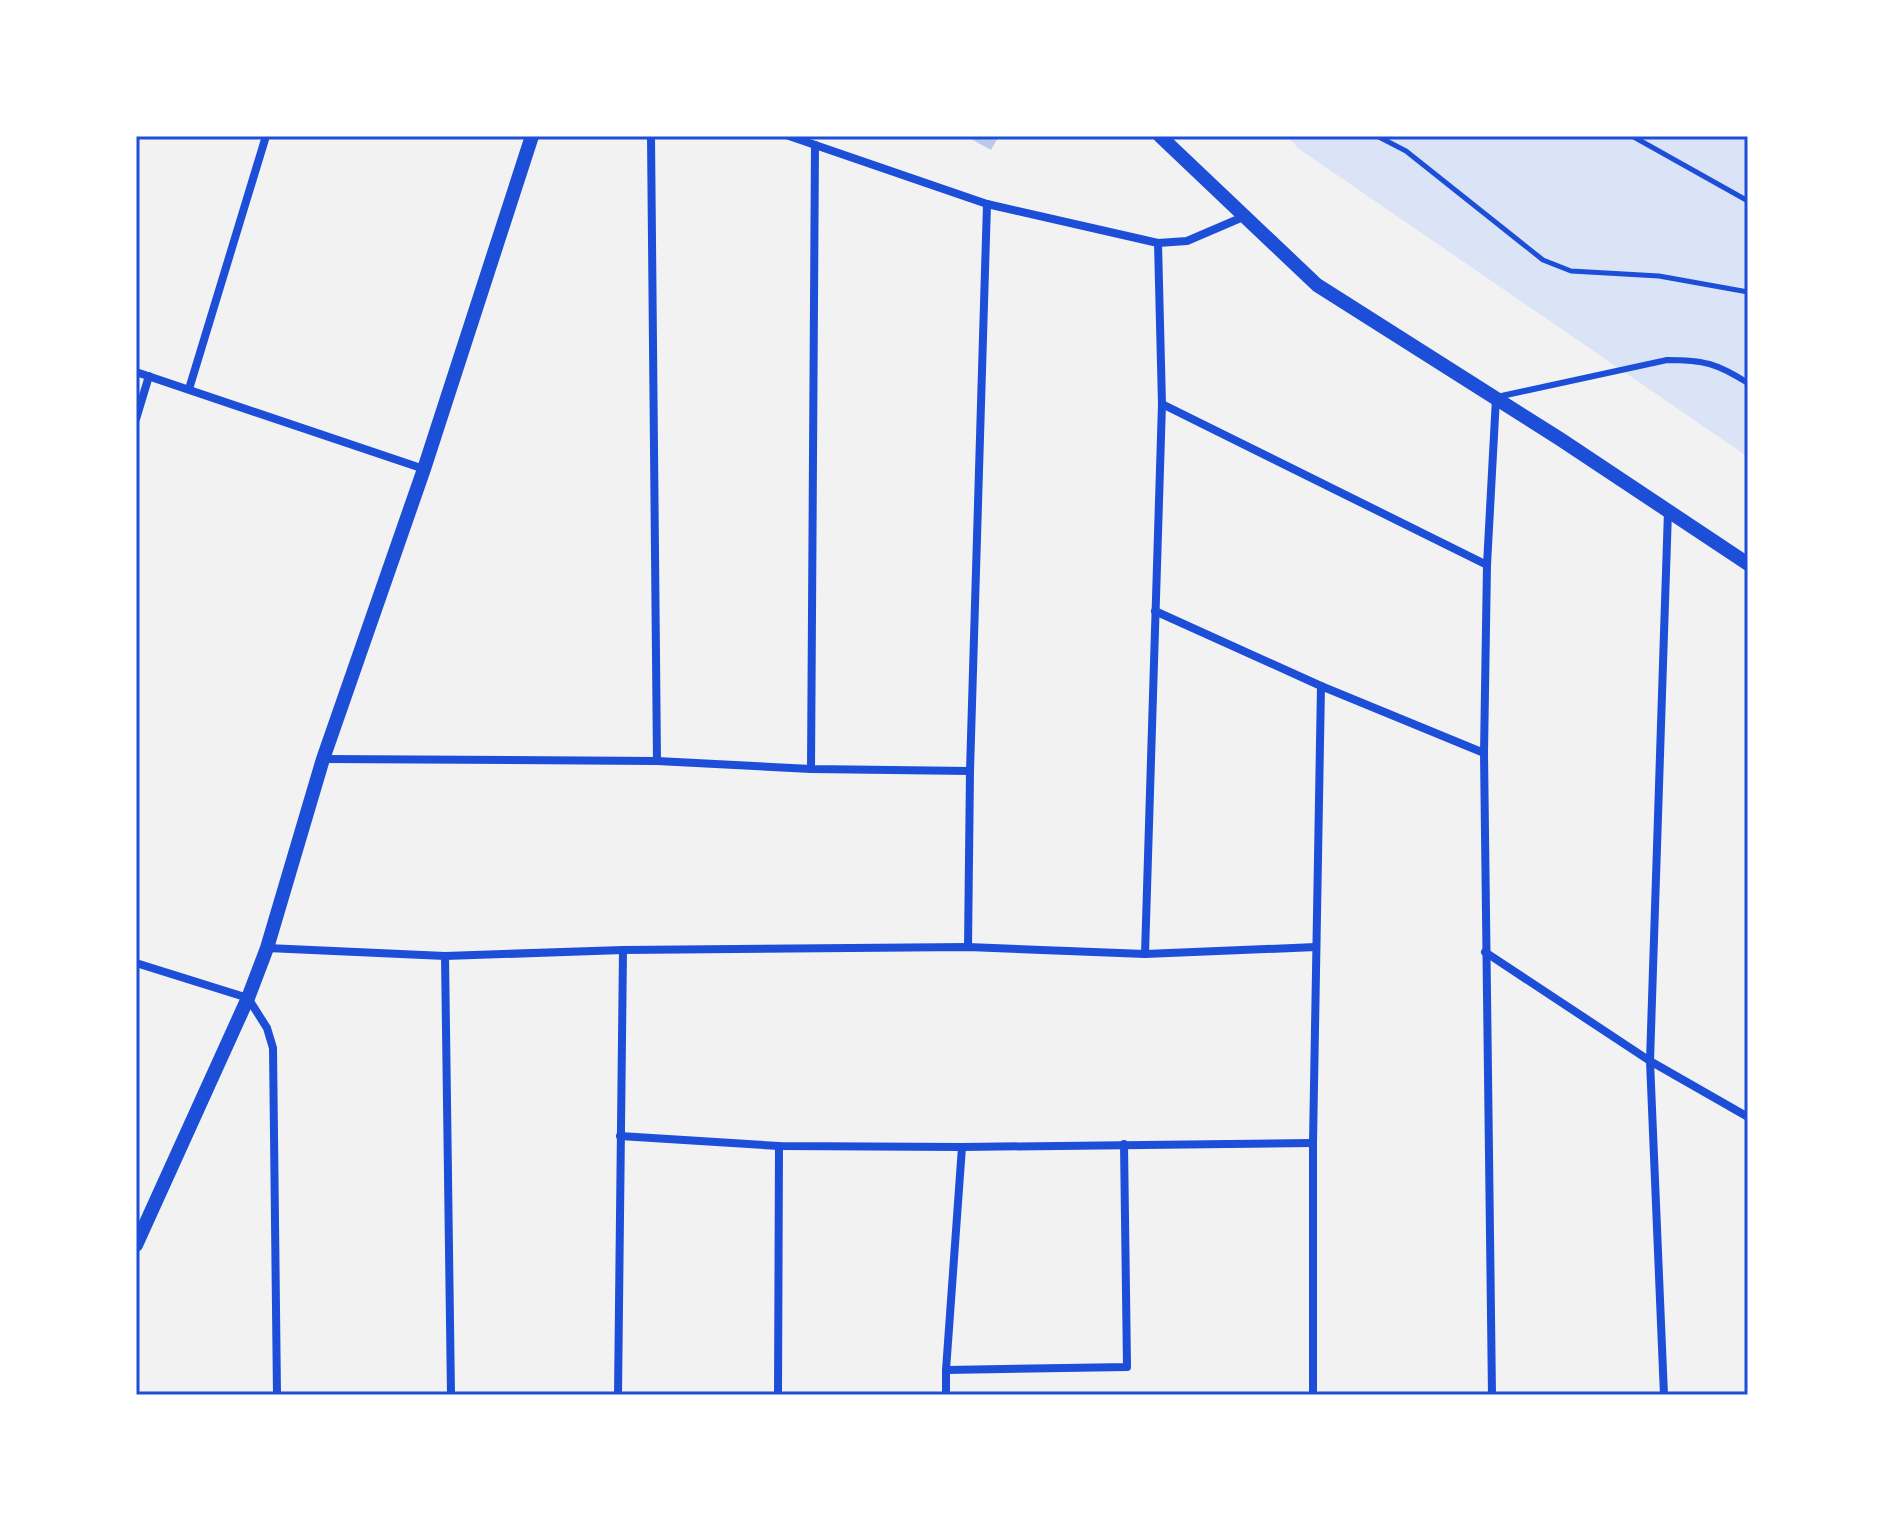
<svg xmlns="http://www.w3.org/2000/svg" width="1884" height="1531" font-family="'Open Sans',sans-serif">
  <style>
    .green { fill: #dbe4f7 }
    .building { fill: #bdc9ec }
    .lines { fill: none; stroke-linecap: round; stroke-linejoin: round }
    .path { stroke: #1d4ed8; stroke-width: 5 }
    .service { stroke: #1d4ed8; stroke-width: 6 }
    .minor { stroke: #1d4ed8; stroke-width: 8 }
    .tertiary { stroke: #1d4ed8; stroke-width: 14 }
    .neatline { fill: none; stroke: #1d4ed8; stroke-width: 3 }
  </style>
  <rect width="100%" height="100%" fill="#f2f2f2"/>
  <!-- green -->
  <path class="green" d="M1287,136H1748V457L1299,149Z"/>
  <!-- building -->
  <path class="building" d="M972,136H999L991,150L971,139Z"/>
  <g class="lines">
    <!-- path -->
    <g class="path">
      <path d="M1377,136L1406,151L1543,260L1571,271L1659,276L1748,292"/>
      <path d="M1632,136L1748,201"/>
    </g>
    <!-- service -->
    <path class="service" d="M1497,397L1667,360C1704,360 1716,363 1748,383"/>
    <!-- minor -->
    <g class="minor">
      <path d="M651,136L657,761"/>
      <path d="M789,136L987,204L1158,243L1187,241L1243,217"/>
      <path d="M136,372L424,469"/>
      <path d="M189,389L266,136"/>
      <path d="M1162,404L1487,565"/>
      <path d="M136,419L149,376"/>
      <path d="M1155,611L1321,686L1484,753"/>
      <path d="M323,759L657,761L811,769L970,771"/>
      <path d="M811,769L815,145"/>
      <path d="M968,947L970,771L987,204"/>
      <path d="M267,948L445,956L623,950L968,947L1145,954L1316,947"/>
      <path d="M1485,952L1650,1061L1748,1117"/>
      <path d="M1145,954L1162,404L1158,243"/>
      <path d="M445,956L451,1395"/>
      <path d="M136,963L248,998L267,1028L273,1048L277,1395"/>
      <path d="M620,1136L779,1146L962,1147L1313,1143"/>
      <path d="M946,1370L1127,1367L1124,1144"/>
      <path d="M618,1395L623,950"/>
      <path d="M778,1395L779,1146"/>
      <path d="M946,1395V1370L962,1147"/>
      <path d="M1313,1395V1143L1321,686"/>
      <path d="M1492,1395L1484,753L1487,565L1496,398"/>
      <path d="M1664,1395L1650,1061L1668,511"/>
    </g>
    <!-- tertiary -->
    <g class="tertiary">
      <path d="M1160,136L1317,285L1560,439L1748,564"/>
      <path d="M136,1245L248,998L267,948L323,759L424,469L532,136"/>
    </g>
  </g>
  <!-- border -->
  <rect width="1884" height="1531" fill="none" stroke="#ffffff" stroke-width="276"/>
  <rect x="138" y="138" width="1608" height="1255" class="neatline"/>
</svg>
